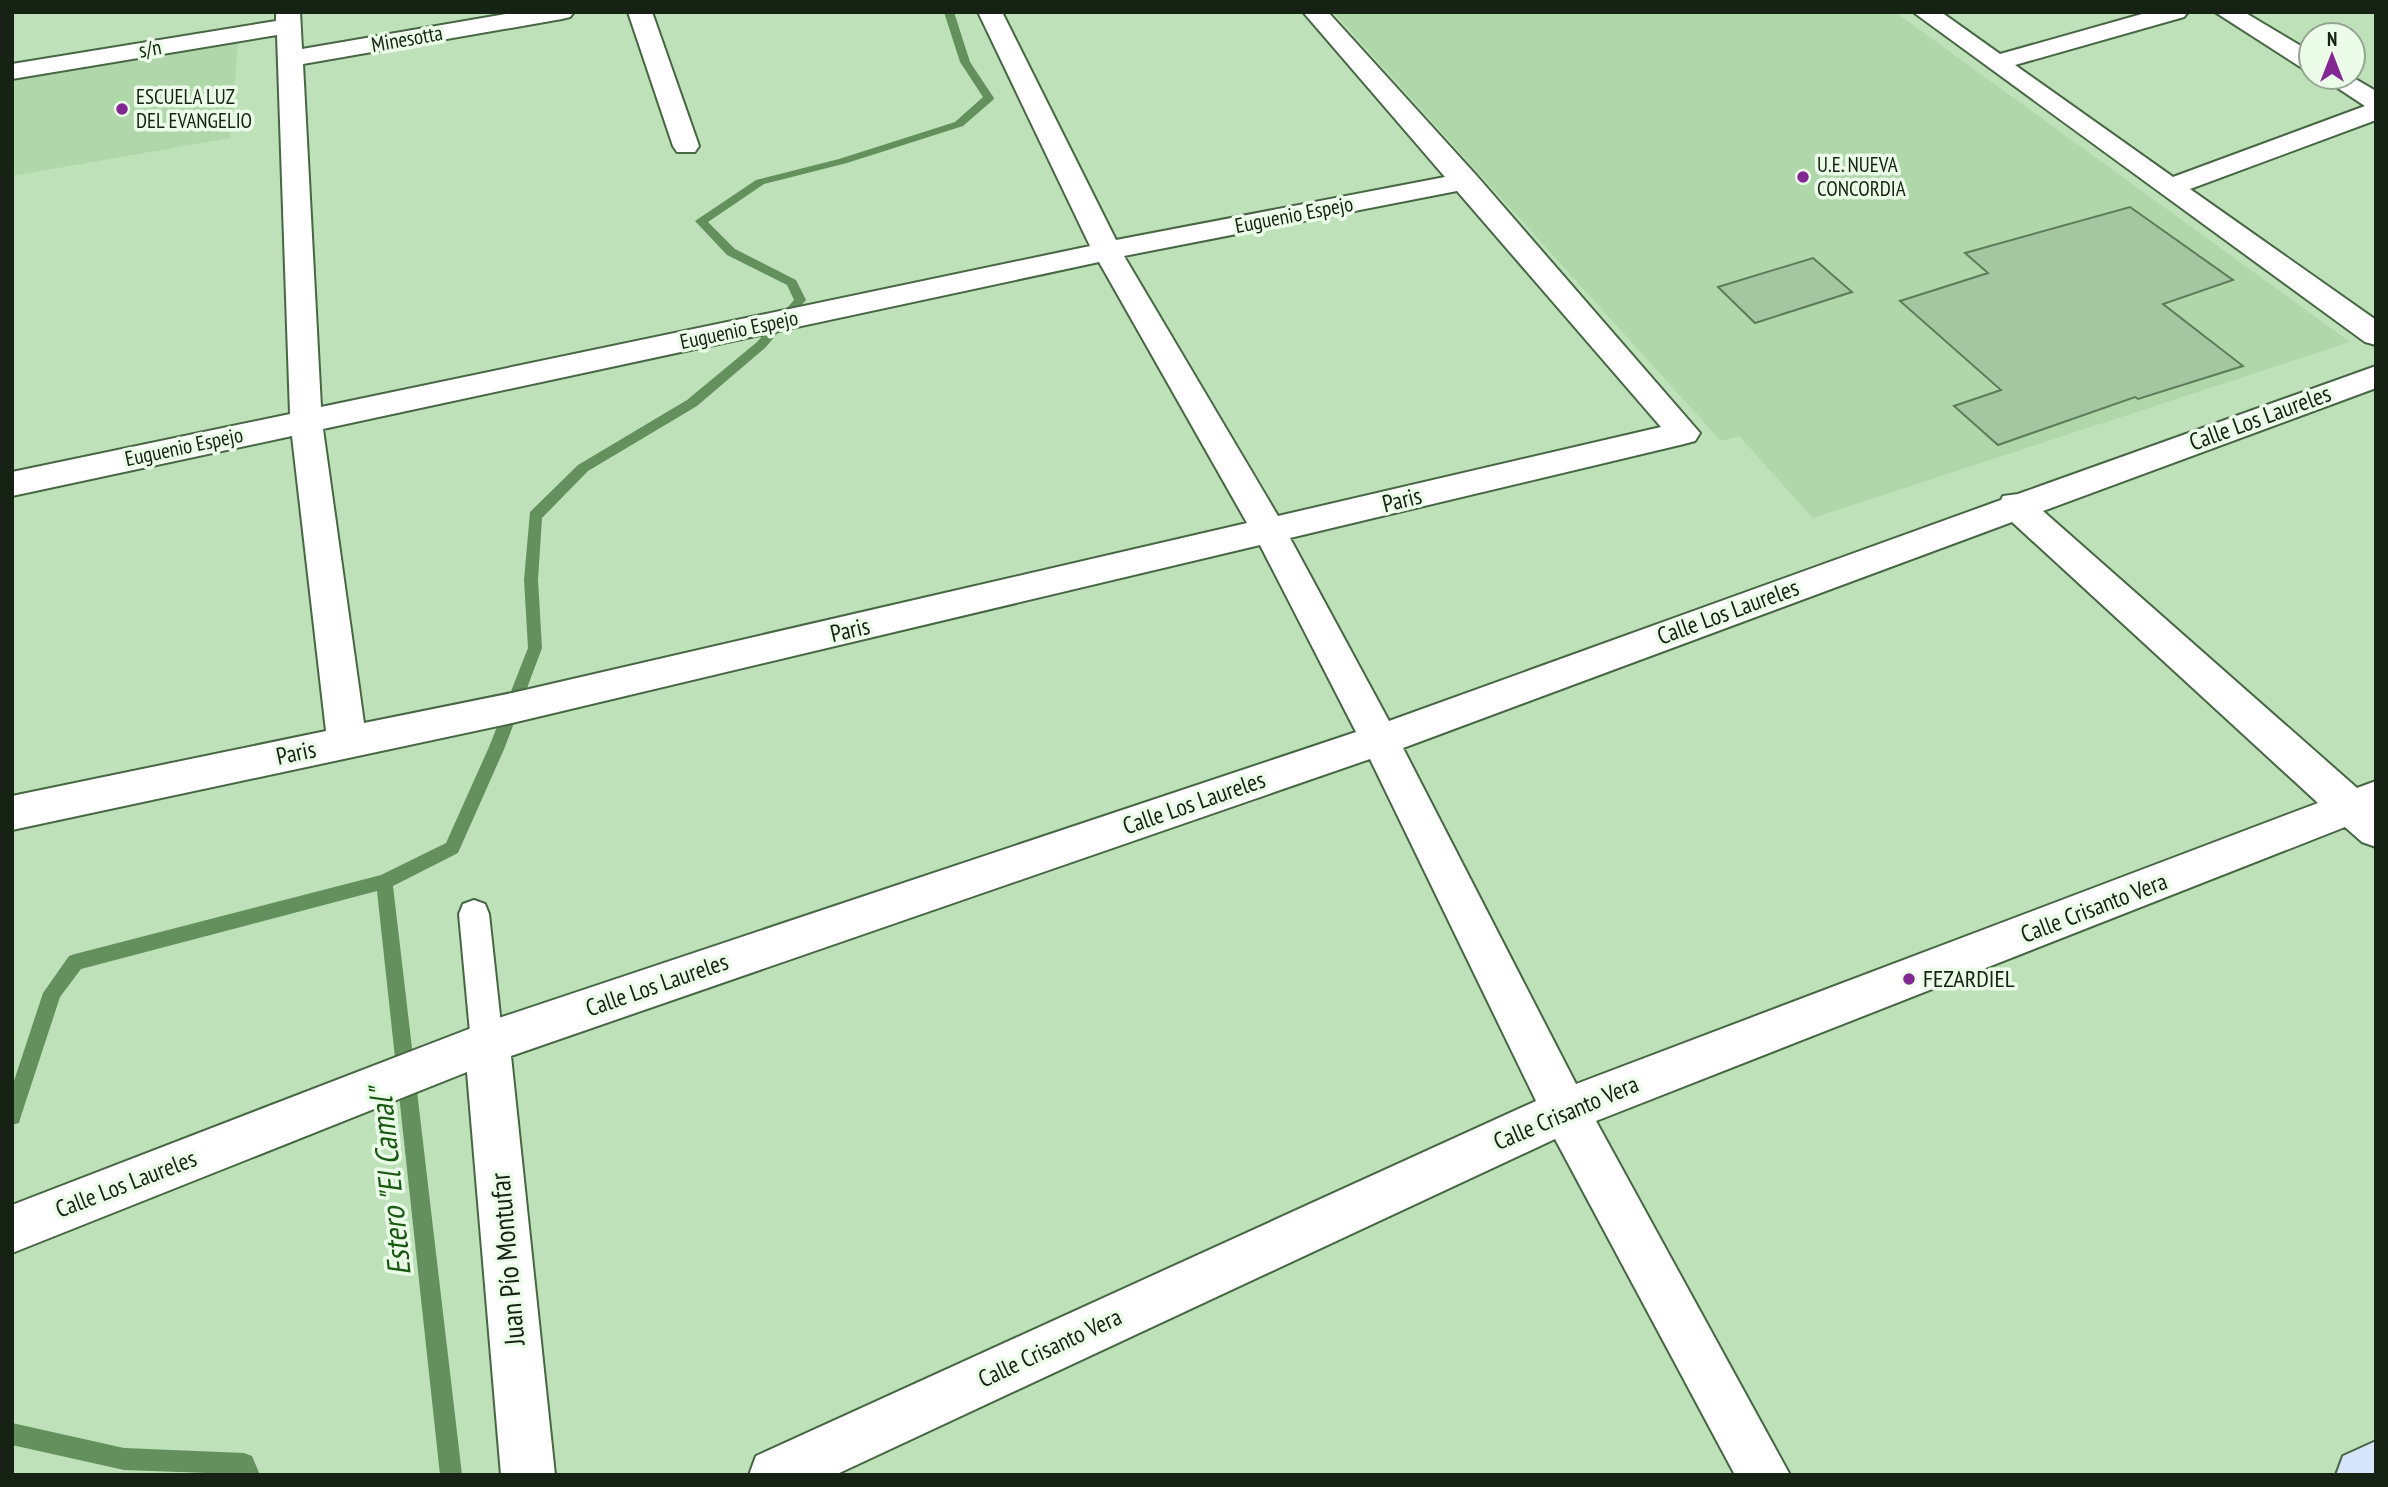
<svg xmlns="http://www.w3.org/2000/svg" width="2388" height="1487" font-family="'PT Sans Narrow',sans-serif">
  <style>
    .built { fill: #afd7a9 }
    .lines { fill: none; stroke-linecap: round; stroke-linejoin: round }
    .stream { fill: #63905d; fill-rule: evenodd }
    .building { fill: #a4c6a0; stroke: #5d7c58; stroke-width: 2 }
    .service-casing { stroke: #476643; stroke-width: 4 }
    .minor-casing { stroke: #476643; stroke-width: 4 }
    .secondary-casing { stroke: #476643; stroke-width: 4 }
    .service { fill: #fff; fill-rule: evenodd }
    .minor { fill: #fff; fill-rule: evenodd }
    .secondary { fill: #d7e5fd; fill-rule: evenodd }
    .poi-dot { fill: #832792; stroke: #ebfde8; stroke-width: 2.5 }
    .labels { text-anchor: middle; stroke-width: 7; stroke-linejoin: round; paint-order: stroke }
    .far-street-label { font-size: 21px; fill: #162214; stroke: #ebfde8 }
    .far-poi-label { font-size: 21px; fill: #162214; stroke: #ebfde8; text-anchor: start }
    .street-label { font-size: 24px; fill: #162214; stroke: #ebfde8 }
    .poi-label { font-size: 24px; fill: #162214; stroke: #ebfde8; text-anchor: start }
    .near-street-label { font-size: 28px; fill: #162214; stroke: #ebfde8 }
    .near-water-label { font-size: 32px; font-style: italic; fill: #1a5913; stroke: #ebfde8 }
  </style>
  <rect width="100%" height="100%" fill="#bee1ba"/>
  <!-- built -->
  <g class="built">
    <path d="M1333,12H1895L2350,342L1813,518L1739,436L1721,441Z"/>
    <path d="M238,43L230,138L12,176V81Z"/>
  </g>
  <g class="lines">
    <!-- stream -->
    <g class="stream">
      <path d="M944,12H954L970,62L994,98L993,100L963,126L847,163L764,184L708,222L735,249L796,280L806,300L765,348L697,406L588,471L542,518L538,580L542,648L505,747L458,853L393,886L462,1475H440L377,891L81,969L60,997L21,1116L19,1123L12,1125V1087L43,993L69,956L75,954L381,875L446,843L489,747L528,648L524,580L530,512L578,465L687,400L757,342L794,300L787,285L727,255L695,221L756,180L839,159L955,122L983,97L960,62Z"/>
      <path d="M12,1423L124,1448L244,1453L252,1456L260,1475L124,1470L12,1445Z"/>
    </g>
  </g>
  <!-- building -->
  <g class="building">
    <path d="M2130,207L2233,280L2163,304L2243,366L2138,399L2135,397L1998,445L1954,406L2001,390L1900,301L1988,273L1965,253Z"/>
    <path d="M1813,258L1852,292L1755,323L1718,287Z"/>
  </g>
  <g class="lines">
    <!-- service casing -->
    <g class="service-casing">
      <path id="service" d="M474,900L485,904L489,914L503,1043L498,1054L487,1059L476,1054L471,1043L459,914L463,904Z"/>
    </g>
    <!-- minor casing -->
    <g class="minor-casing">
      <g id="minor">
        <path d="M276,12H300L302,49L518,12H574L570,17L562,19L303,64L321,407L1090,246L978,12H1002L1116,240L1445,177L1303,12H1328L1476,175L1700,433L1695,441L1684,444L1290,538L1389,721L2001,500L2003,496L2018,494L2376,366V388L2043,511L2357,788L2376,781V847L2362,842L2345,827L1596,1121L1790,1475H1735L1555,1139L835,1475H749L756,1456L1536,1101L1370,759L511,1056L555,1475H501L467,1072L12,1253V1205L487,1022L1356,732L1260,545L512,723L12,830V796L326,731L292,436L12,496V472L290,414L277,35L12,79V64L276,21ZM1457,191L1661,427L1278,516L1124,256ZM1099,262L1247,523L512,693L364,723L323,429ZM2012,522L2318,803L1576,1084L1403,748Z"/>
        <path d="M628,12H652L699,146L695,152H677L673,146Z"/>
        <path d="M1913,12H1941L2000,54L2149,12H2188L2184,17L2015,65L2173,177L2365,106L2321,77H2352L2376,91V120L2190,189L2376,320V345L2365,342Z"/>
        <path d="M2215,12H2244L2311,52V70L2302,68Z"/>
      </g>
    </g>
    <!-- secondary casing -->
    <g class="secondary-casing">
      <path id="secondary" d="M2376,1441V1475H2336L2343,1456Z"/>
    </g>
    <!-- service -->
    <use href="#service" class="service"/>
    <!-- minor -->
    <use href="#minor" class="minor"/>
    <!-- secondary -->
    <use href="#secondary" class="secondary"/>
  </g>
  <!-- markers -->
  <g class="poi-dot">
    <circle cx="122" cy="109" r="7"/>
    <circle cx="1803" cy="177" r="7"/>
    <circle cx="1909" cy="979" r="7"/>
  </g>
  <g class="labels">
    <!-- far-street labels -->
    <g class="far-street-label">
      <text transform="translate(407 39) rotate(-10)" y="7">Minesotta</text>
      <text transform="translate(150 49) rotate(-10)" y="7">s/n</text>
      <text transform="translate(1294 215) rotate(-11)" y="7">Euguenio Espejo</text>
      <text transform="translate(739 330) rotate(-12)" y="7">Euguenio Espejo</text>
      <text transform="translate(184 447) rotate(-12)" y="7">Euguenio Espejo</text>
    </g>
    <!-- far-poi labels -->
    <g class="far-poi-label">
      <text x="136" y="104">ESCUELA LUZ<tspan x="136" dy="24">DEL EVANGELIO</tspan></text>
      <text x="1817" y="172">U.E. NUEVA<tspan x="1817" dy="24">CONCORDIA</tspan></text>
    </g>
    <!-- street labels -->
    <g class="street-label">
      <text transform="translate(2260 418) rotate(-20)" y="8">Calle Los Laureles</text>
      <text transform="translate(1402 500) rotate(-14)" y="8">Paris</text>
      <text transform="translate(1728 612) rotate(-20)" y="8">Calle Los Laureles</text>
      <text transform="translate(850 630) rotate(-13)" y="8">Paris</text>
      <text transform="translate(296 753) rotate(-12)" y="8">Paris</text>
      <text transform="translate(1194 803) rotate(-19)" y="8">Calle Los Laureles</text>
      <text transform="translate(2094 908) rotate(-21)" y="8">Calle Crisanto Vera</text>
      <text transform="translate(657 985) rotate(-19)" y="8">Calle Los Laureles</text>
      <text transform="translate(1566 1113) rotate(-23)" y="8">Calle Crisanto Vera</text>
      <text transform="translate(126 1184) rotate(-21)" y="8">Calle Los Laureles</text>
      <text transform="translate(1050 1348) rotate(-25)" y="8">Calle Crisanto Vera</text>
    </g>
    <!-- poi labels -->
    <g class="poi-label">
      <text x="1923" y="987">FEZARDIEL</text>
    </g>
    <!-- near-street labels -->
    <g class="near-street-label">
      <text transform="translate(507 1259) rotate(-95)" y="10">Juan Pío Montufar</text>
    </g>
    <!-- near-water labels -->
    <g class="near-water-label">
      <text transform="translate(390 1182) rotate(-96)" y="11">Estero "El Camal"</text>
    </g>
  </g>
  <!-- border -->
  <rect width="2388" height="1487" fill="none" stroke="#162214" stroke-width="28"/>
  <!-- north arrow -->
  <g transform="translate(2332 56)"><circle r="33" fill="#ebfde8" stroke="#96a593" stroke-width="2"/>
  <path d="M0-5L12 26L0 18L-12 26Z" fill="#832792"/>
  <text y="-10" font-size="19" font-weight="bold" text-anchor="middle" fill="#162214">N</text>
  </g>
</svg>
